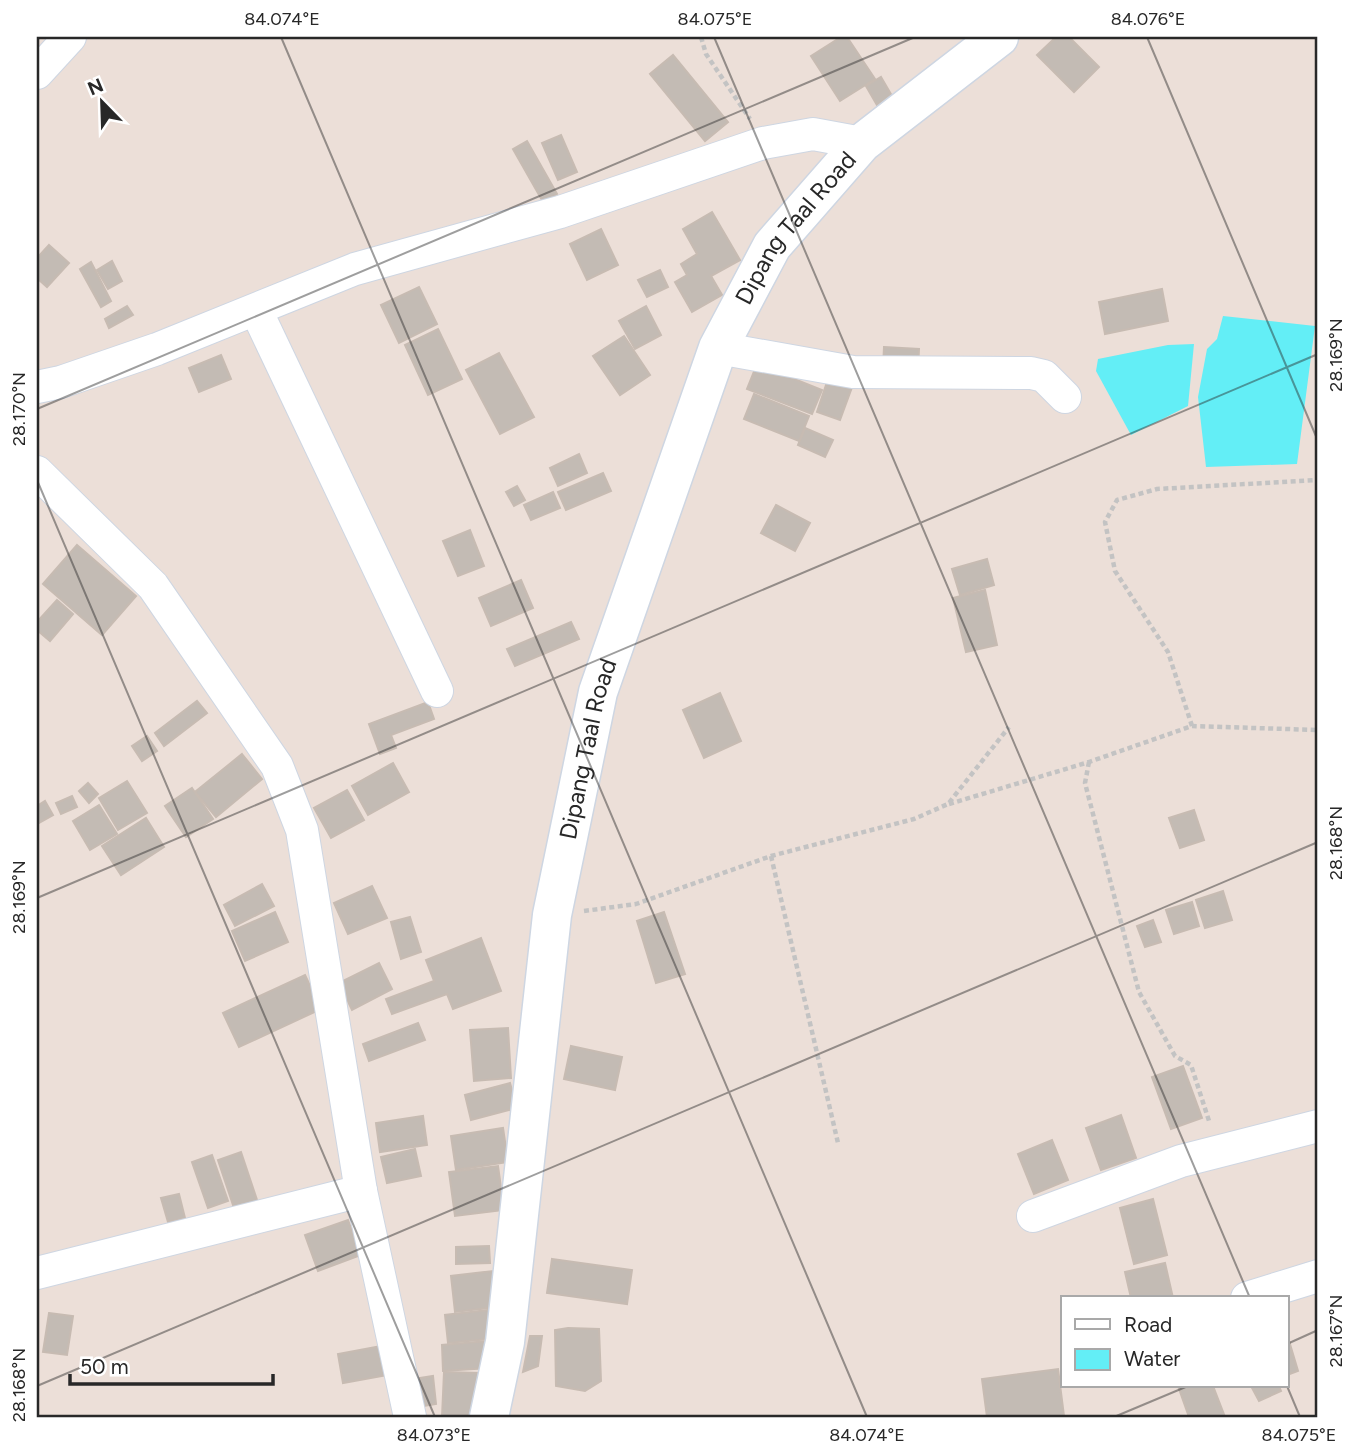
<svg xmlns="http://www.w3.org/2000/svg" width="1355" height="1454" font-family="Figtree,sans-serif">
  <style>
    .water { fill: #63eef6 }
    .building { fill: #c3bbb4; stroke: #c7bbb2; stroke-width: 2 }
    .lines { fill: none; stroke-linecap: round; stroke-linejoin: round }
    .minor-casing { stroke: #ced6e2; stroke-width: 34 }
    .secondary-casing { stroke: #ced6e2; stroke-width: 41 }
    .path { stroke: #c3c3c3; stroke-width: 4.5; stroke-dasharray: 5 3.5; stroke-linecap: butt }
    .minor { stroke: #fff; stroke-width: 32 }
    .secondary { stroke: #fff; stroke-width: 38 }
    .ticks { fill: none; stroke: #282828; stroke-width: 2; stroke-opacity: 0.45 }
    .labels { text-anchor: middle; stroke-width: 7; stroke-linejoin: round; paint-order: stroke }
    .street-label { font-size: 24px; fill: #282828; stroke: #fff }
    .neatline { fill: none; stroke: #282828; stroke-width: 2.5 }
    .ticks-label { font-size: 18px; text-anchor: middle; fill: #282828 }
  </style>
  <rect width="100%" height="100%" fill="#ecdfd8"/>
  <!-- water -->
  <g class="water">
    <path d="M1223,316L1315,326L1297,464L1206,467L1198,397L1207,349L1217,339Z"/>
    <path d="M1194,344L1188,406L1131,435L1096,371L1098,359L1168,345Z"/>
  </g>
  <!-- building -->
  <g class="building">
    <path d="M841,37H847L875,79L840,101L811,56Z"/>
    <path d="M1056,37H1069L1099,67L1074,92L1037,55Z"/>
    <path d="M673,55L728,122L705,141L650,74Z"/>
    <path d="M881,77L892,96L877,105L866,86Z"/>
    <path d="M561,135L577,172L558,180L542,143Z"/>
    <path d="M527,141L557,194L543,202L513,149Z"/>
    <path d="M712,212L740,260L711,276L722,295L692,312L675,282L687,275L681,264L697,254L683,229Z"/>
    <path d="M601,229L618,265L587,280L570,244Z"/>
    <path d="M49,245L69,263L47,287L37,278V258Z"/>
    <path d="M112,261L122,281L108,289L97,270Z"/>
    <path d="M91,262L111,301L101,307L80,269Z"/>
    <path d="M660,270L668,287L647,297L638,280Z"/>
    <path d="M419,287L437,324L399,343L381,305Z"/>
    <path d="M1162,289L1168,321L1105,334L1099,302Z"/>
    <path d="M127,306L133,315L109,328L105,319Z"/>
    <path d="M646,306L661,335L635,349L619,321Z"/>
    <path d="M438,329L462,379L428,395L405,345Z"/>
    <path d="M624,336L650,375L620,395L593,356Z"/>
    <path d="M884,347L919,349L918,370L883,368Z"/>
    <path d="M499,353L534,417L500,434L466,370Z"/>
    <path d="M221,355L231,379L199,392L189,368Z"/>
    <path d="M757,364L822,390L812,414L747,389Z"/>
    <path d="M831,370L855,379L840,420L817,412Z"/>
    <path d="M754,394L809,416L799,441L744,419Z"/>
    <path d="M805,428L833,440L825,457L798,445Z"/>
    <path d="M579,454L587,473L558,486L550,468Z"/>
    <path d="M603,473L611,491L566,510L558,492Z"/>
    <path d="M517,486L525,500L514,506L506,492Z"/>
    <path d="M553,492L560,508L531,520L524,505Z"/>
    <path d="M776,505L810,523L795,551L761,533Z"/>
    <path d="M470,530L484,566L458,576L443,541Z"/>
    <path d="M77,545L136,596L102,635L43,584Z"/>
    <path d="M987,559L994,585L960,595L952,569Z"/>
    <path d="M521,580L533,608L491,626L479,598Z"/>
    <path d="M985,590L997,645L966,652L953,598Z"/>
    <path d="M57,600L73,614L50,641L37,630V622Z"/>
    <path d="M571,622L579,639L515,666L507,649Z"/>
    <path d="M720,693L741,741L704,758L683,710Z"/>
    <path d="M197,701L207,713L164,746L155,733Z"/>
    <path d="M428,702L434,719L391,735L396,748L380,754L369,724Z"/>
    <path d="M147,736L157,751L142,761L132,746Z"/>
    <path d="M242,754L262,779L216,817L195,792Z"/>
    <path d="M393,763L409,792L368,815L352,786Z"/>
    <path d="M127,781L147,813L118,830L99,798Z"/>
    <path d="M88,783L98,794L89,803L79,791Z"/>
    <path d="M192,788L213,819L186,837L165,806Z"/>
    <path d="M347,790L364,820L331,838L314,808Z"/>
    <path d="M72,796L77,807L61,814L56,803Z"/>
    <path d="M45,801L53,815L37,824V806Z"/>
    <path d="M99,805L117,834L90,850L73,821Z"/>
    <path d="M1194,810L1204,840L1180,848L1169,818Z"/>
    <path d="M146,818L164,847L121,875L102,846Z"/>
    <path d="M262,884L274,906L235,926L224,905Z"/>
    <path d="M372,886L387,918L348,934L334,903Z"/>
    <path d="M1223,891L1232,920L1205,928L1196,900Z"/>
    <path d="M1192,902L1199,926L1174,934L1166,910Z"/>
    <path d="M275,912L288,942L245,961L232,931Z"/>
    <path d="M664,912L685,974L656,983L637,921Z"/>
    <path d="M410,917L421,952L401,959L391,922Z"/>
    <path d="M1153,920L1161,942L1145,947L1137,926Z"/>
    <path d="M481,938L501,991L453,1009L447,994L392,1014L386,999L434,981L426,960Z"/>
    <path d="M379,963L392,989L352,1010L339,983Z"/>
    <path d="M305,975L321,1009L239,1047L223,1013Z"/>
    <path d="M418,1023L425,1040L369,1061L363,1044Z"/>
    <path d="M508,1028L511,1078L474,1081L470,1030Z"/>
    <path d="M571,1046L622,1057L615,1090L564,1079Z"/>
    <path d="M1183,1066L1202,1118L1171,1129L1152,1077Z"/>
    <path d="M510,1083L517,1108L471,1120L465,1095Z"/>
    <path d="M1121,1115L1136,1158L1101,1170L1086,1128Z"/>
    <path d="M423,1116L427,1145L380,1152L376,1123Z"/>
    <path d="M503,1128L508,1162L456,1170L451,1136Z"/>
    <path d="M1052,1140L1068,1180L1034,1194L1018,1154Z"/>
    <path d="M415,1149L421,1176L387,1183L381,1157Z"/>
    <path d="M241,1152L260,1209L237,1217L218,1160Z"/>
    <path d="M212,1155L228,1201L208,1208L192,1162Z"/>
    <path d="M498,1166L504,1210L455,1216L449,1172Z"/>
    <path d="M179,1194L185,1218L168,1222L161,1198Z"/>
    <path d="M1153,1199L1167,1255L1134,1264L1120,1208Z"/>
    <path d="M348,1220L361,1255L318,1271L305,1235Z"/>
    <path d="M489,1246L490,1263L456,1264V1247Z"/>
    <path d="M552,1259L632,1270L627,1304L547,1293Z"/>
    <path d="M1165,1263L1173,1298H1131L1125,1272Z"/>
    <path d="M493,1271L497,1307L455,1312L451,1276Z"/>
    <path d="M496,1309L499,1338L448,1343L445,1315Z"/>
    <path d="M49,1313L73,1316L67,1355L43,1352Z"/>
    <path d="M568,1328L599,1329L601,1381L585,1391L556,1386L555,1330Z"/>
    <path d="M1287,1334L1298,1371L1287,1375Z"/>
    <path d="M530,1336H542L538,1366L523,1372Z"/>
    <path d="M487,1341L489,1368L443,1371L442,1345Z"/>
    <path d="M387,1345L393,1374L343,1383L338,1354Z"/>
    <path d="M1058,1369L1064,1416L987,1417L982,1379Z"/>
    <path d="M444,1372L480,1373L474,1417H442Z"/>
    <path d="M433,1376L436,1404L417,1407L413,1379Z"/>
    <path d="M1178,1386H1213L1225,1417H1189Z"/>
    <path d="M1251,1386H1279L1281,1391L1259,1401Z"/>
  </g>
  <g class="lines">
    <!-- minor casing -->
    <g class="minor-casing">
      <g id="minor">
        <path d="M37,73L70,37"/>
        <path d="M256,310L437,691"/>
        <path d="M718,348L853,372L1031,373L1044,376L1065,397"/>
        <path d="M37,387L61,382L157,349L355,269L560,212L763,143L813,134L862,143"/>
        <path d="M37,472L153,586L277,766L302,830L361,1191L410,1417"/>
        <path d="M1033,1216L1181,1161L1318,1126"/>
        <path d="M37,1273L361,1191"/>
        <path d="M1247,1298L1318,1276"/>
      </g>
    </g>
    <!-- secondary casing -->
    <g class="secondary-casing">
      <g id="secondary">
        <path id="s1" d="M489,1417L505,1342L552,915L598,692L718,348L772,246L862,143L999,37"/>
      </g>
    </g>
    <!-- path -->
    <g class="path">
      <path d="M701,37L706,54L750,119"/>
      <path d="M1192,726L1168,652L1115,571L1105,522L1117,500L1157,489L1318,480"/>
      <path d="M1089,762L1085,783L1139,992L1175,1056L1191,1065L1210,1124"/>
      <path d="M949,804L1089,762L1192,726L1318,730"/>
      <path d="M771,856L838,1143"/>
      <path d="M584,911L636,904L771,856L914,819L948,804L1009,727"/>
    </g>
    <!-- minor -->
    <use href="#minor" class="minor"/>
    <!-- secondary -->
    <use href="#secondary" class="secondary"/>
  </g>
  <!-- ticks -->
  <path class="ticks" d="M281,37L867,1417M714,37L1250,1298M1147,37L1318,441M37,409L915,37M37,480L435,1417M37,898L1318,354M1287,1344L1318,1330M37,1386L1318,842M1287,1386L1300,1417M1114,1417L1188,1386"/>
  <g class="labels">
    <!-- street labels -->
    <g class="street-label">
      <text dy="8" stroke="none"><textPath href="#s1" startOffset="1242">Dipang Taal Road</textPath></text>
      <text dy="8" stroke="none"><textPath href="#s1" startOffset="676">Dipang Taal Road</textPath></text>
    </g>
  </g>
  <!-- border -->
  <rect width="1355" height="1454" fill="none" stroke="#ffffff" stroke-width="77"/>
  <!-- legend -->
  <rect x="1061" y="1296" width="228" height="91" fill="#ffffff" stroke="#a9a9a9" stroke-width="2"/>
  <rect x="1075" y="1319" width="35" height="10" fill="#ffffff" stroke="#a9a9a9" stroke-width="2"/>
  <text x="1124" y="1332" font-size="21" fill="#282828">Road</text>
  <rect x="1075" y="1349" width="35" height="21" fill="#63eef6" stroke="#a9a9a9" stroke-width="2"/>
  <text x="1124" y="1366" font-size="21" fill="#282828">Water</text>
  <!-- north arrow -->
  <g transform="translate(102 102) rotate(337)" stroke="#ffffff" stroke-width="5" paint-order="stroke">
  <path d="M0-5L12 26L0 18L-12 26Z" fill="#282828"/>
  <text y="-10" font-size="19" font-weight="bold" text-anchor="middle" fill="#282828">N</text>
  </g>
  <!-- scale -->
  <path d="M70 1374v10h203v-10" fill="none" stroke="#282828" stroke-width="3.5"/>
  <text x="80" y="1374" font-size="21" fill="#282828" stroke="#ffffff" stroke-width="5" paint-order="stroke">50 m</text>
  <rect x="38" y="38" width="1278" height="1378" class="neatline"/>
  <g class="ticks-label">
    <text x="282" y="25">84.074°E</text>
    <text x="715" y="25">84.075°E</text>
    <text x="1148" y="25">84.076°E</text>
    <text transform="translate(1336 355) rotate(-90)" y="6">28.169°N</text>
    <text transform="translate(19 409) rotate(-90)" y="6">28.170°N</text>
    <text transform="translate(1336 843) rotate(-90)" y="6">28.168°N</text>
    <text transform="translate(19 897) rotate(-90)" y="6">28.169°N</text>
    <text transform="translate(1336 1331) rotate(-90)" y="6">28.167°N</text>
    <text transform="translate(19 1385) rotate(-90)" y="6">28.168°N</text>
    <text x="434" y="1441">84.073°E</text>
    <text x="867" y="1441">84.074°E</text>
    <text x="1299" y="1441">84.075°E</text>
  </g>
</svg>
